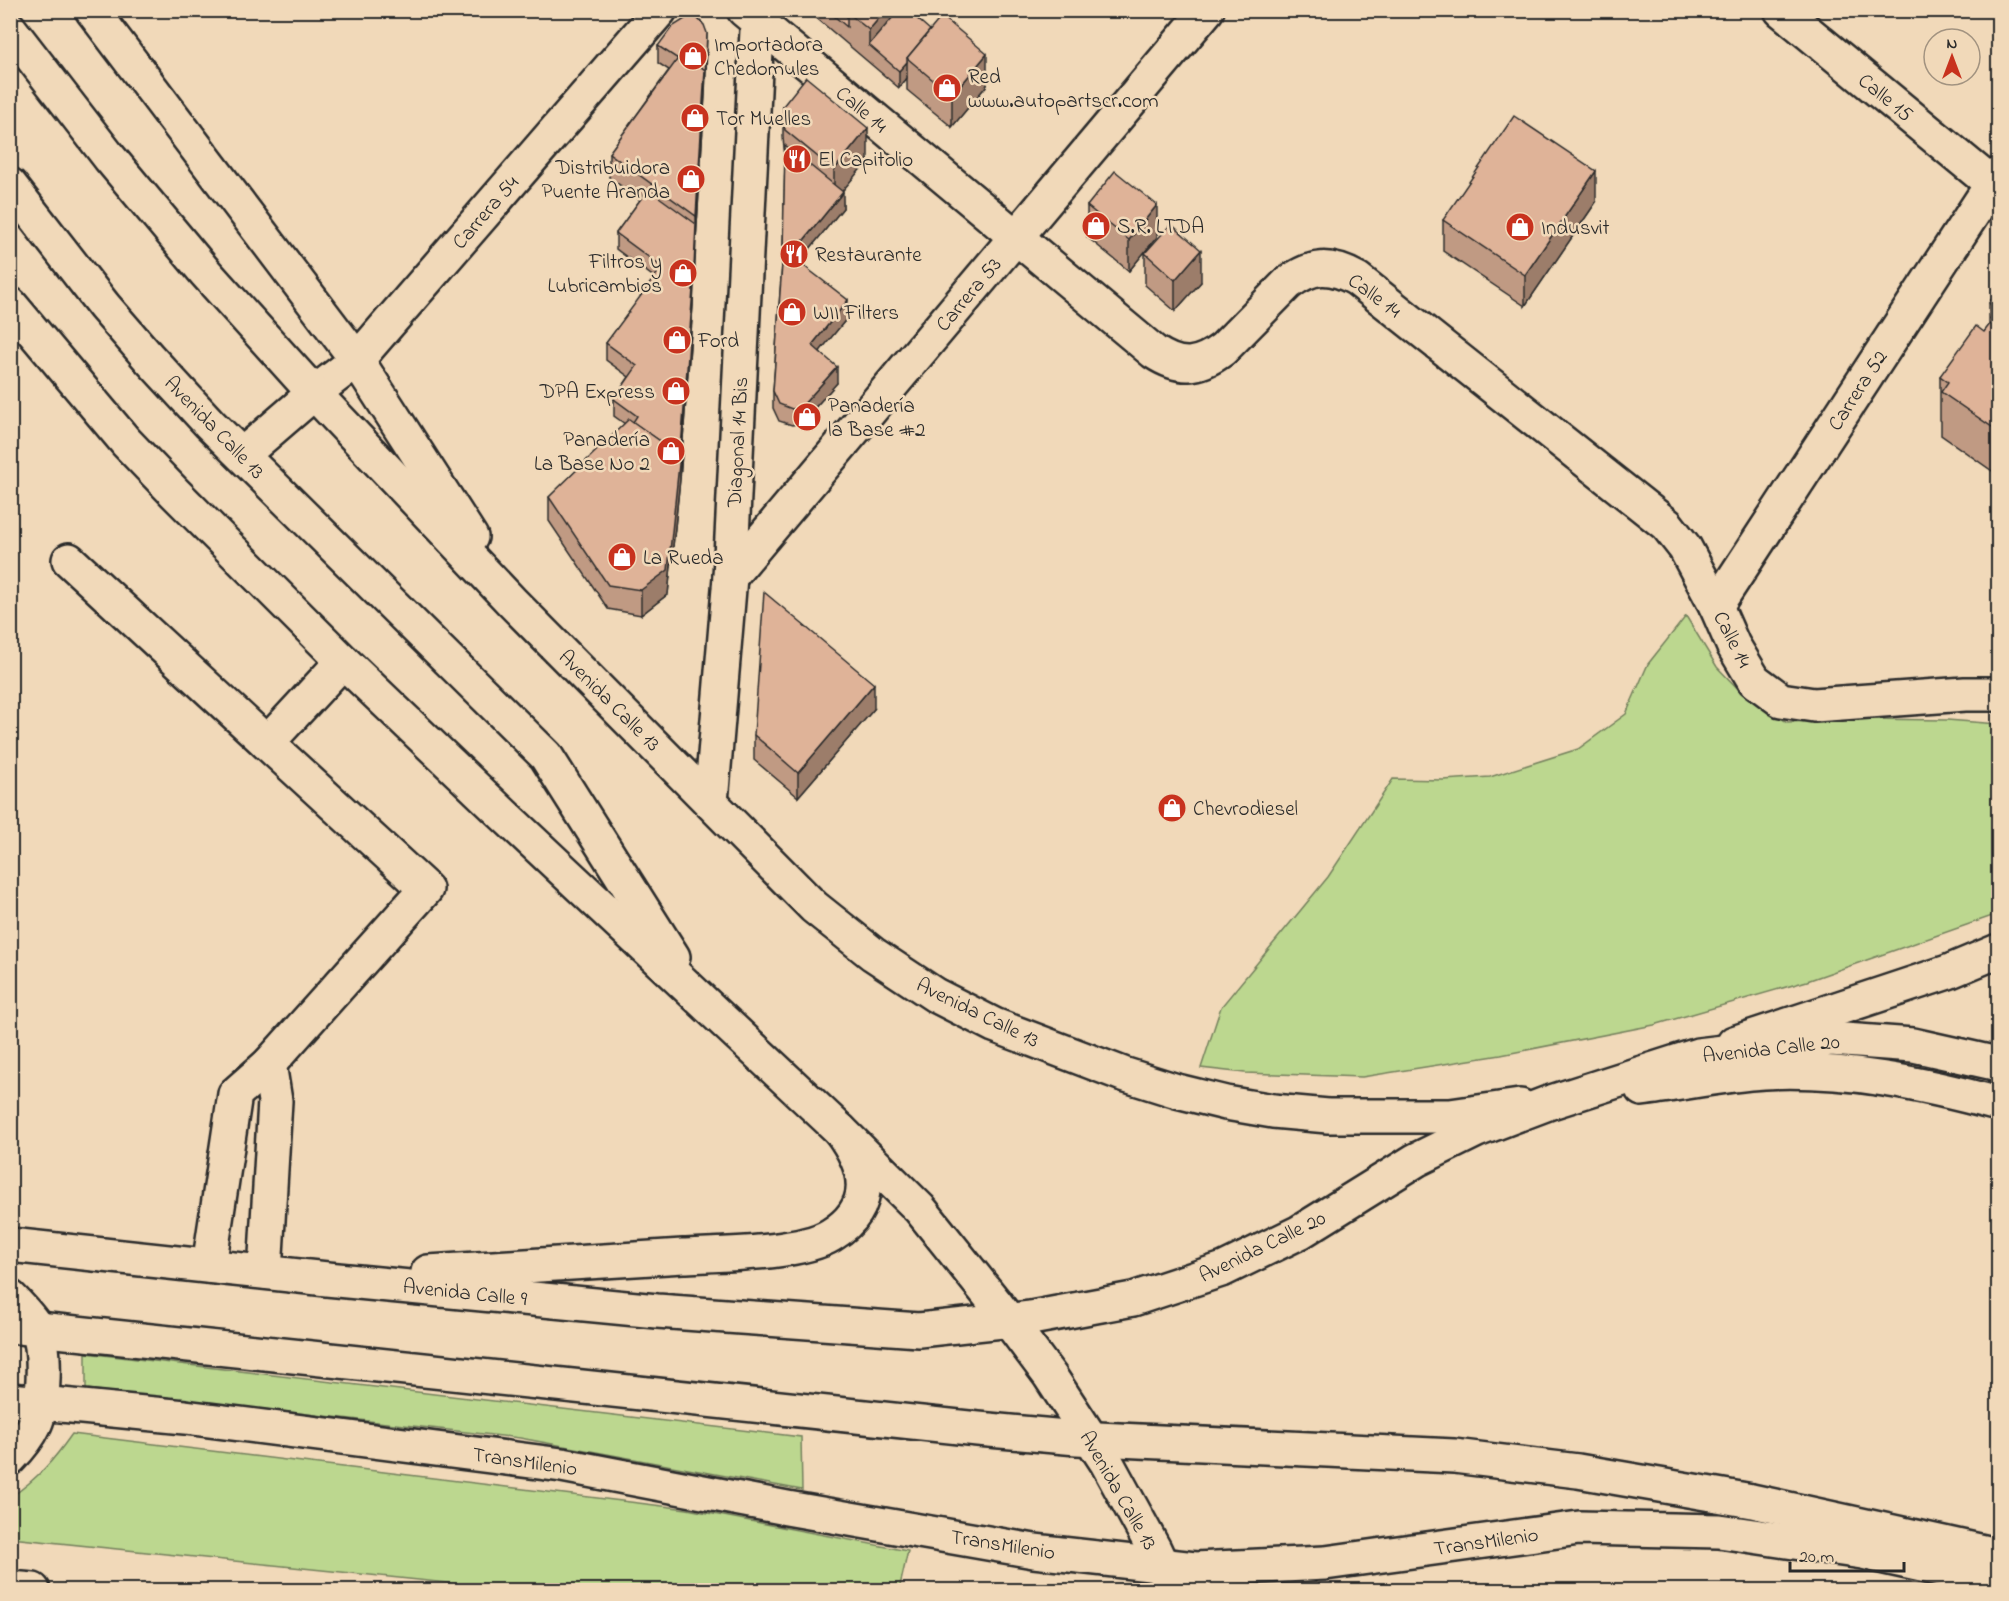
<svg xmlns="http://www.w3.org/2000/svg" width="2009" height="1601" font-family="'Indie Flower',sans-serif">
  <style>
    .green { fill: #bcd78f; stroke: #74815d; stroke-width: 1.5 }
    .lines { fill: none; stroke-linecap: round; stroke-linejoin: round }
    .minor-casing { stroke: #2b2b2b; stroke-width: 38 }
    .major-casing { stroke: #2b2b2b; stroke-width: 38 }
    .highway-casing { stroke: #2b2b2b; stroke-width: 38 }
    .minor { stroke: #f1d9b9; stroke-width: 33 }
    .major { stroke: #f1d9b9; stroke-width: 33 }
    .highway { stroke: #f1d9b9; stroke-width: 33 }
    .wall { fill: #c09a83; stroke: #2b2b2b; stroke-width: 1.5 }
    .shaded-wall { fill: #9c7d6a; stroke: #2b2b2b; stroke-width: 1.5 }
    .building { fill: #dfb398; stroke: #2b2b2b; stroke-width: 1.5 }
    .labels { text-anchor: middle; stroke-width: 5; stroke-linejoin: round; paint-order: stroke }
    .poi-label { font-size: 21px; fill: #2b2b2b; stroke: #f1d9b9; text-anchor: start }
    .street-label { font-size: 21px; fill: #2b2b2b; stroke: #f1d9b9 }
  </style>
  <rect width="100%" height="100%" fill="#f1d9b9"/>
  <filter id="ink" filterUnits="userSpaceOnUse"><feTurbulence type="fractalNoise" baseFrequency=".0167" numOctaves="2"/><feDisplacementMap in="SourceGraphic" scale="12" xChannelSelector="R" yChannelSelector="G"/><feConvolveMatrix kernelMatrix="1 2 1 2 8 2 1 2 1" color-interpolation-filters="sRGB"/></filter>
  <g filter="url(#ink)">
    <!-- green -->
    <g class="green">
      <path d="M1686,616L1717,667L1744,695L1787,722L1864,719L1947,720L1998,724V914L1807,981L1654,1025L1501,1055L1362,1077L1245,1073L1201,1068L1221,1007L1328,877L1393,779L1443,780L1490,777L1578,749L1626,714L1648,664Z"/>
      <path d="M86,1353L801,1437L802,1490L520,1438L86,1389Z"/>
      <path d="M72,1434L687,1509L908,1551L899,1590H515L11,1538V1497C38,1478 53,1461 72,1434Z"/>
    </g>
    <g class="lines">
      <!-- minor casing -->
      <g class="minor-casing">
        <g id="minor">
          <path d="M744,10L1154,352C1180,369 1198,368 1223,349L1288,283C1312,265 1330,264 1357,279L1667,525L1685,548L1716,606L1733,645L1754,680L1781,700L1814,705L1965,694H1998"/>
          <path d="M1781,10L1992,184"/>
          <path d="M242,455L314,393L357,360L660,10"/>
          <path d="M69,560L267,743"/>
          <path d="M730,577L1207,10"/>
          <path d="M1716,606L1998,175"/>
          <path d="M711,802L730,577L758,10"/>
          <path d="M209,1266L235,1094L269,1064L426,889L267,743L343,661"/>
          <path d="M265,1272L275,1101L269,1064"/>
          <path d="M10,1326L978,1429L1077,1438L1454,1456L1578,1471L1752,1501L1998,1555"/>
          <path d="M10,1400L185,1417L562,1465L787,1508L1034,1551L1195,1569L1325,1563L1579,1528L1719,1531L1862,1552L1998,1582"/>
        </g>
      </g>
      <!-- major casing -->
      <g class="major-casing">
        <g id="major">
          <path d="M92,10L357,360L471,537"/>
          <path d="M10,29L109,157L205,272L314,393L512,602L814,907L873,954L935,995L994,1025L1123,1074L1177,1091L1226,1103L1273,1111L1328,1116H1450L1520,1106"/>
          <path d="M10,185L104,306L149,358L210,424L546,756L673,957"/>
          <path d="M10,304L126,442L175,493L343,661L504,815L840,1130L920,1209L997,1305L1050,1376L1107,1463L1154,1549L1173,1590"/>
          <path d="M1734,1043L1948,972L1998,951"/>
        </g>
      </g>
      <!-- highway casing -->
      <g class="highway-casing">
        <g id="highway">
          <path d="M1642,1089C1681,1084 1726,1074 1764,1072C1844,1068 1921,1083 1998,1104"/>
          <path d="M10,1245L327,1279L657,1311L919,1330L1031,1318L1133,1299L1224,1269L1300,1232L1416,1160L1477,1130L1548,1103L1698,1055L1831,1039L1913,1045L1998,1064"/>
          <path d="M428,1272C513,1267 598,1262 683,1256C721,1254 801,1254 831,1235C877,1206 868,1168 840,1130"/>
          <path d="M10,1297C19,1306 31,1318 37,1329C47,1350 44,1404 35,1424C29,1437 20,1448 10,1458"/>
          <path d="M10,1588L33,1590"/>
        </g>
      </g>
      <!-- minor -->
      <use href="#minor" class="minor"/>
      <!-- major -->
      <use href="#major" class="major"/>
      <!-- highway -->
      <use href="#highway" class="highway"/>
    </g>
    <!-- wall -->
    <g class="wall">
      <path d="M807,10H907L987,85L952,127L907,90V78L899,88Z"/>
      <path d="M658,46L707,49L705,94L696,241L693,305L680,479L668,594L641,615L608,609L549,521V497L625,424L614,416V399L629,377L606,360V343L655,278L616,249V233L640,200L609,177V153L669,70L658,63Z"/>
      <path d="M783,106L868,160L842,191L843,208L799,262L848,317L820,351L837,383L801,423L792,425L779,421L773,408V391L783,250L785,159L783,137Z"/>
      <path d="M1596,202L1525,306L1443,251V220Z"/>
      <path d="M1087,206L1157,237L1129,271L1087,237Z"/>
      <path d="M1145,253L1201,282L1175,311L1145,285Z"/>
      <path d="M1998,290V475L1941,435V421L1940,420V376L1984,332L1989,326V303Z"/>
      <path d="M874,709L798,797L754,760V735Z"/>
    </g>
    <!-- shaded-wall -->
    <g class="shaded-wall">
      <path d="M886,10H902L869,45V30Z"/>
      <path d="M707,33L705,94L696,241V216Z"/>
      <path d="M987,54V85L952,127V96Z"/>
      <path d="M907,62V78L899,88V71Z"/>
      <path d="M868,128V160L834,201V170Z"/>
      <path d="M1596,171V202L1525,306V275Z"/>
      <path d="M843,192V208L791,272V256Z"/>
      <path d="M1157,205V237L1129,271V240Z"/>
      <path d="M696,224L693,305L680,479V462Z"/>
      <path d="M1201,250V282L1175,311V280Z"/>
      <path d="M848,300V317L812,361V345Z"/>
      <path d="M837,367V383L801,423V407Z"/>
      <path d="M680,455V479L668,594L641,615V590Z"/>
      <path d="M874,684V709L798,797V773Z"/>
    </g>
    <!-- building -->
    <g class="building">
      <path d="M827,10H849L847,12V27Z"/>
      <path d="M849,10H886L869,30L847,12Z"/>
      <path d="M899,10H907L930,30L907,58V62L899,71L869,45Z"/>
      <path d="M942,16L987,54L952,96L907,58Z"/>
      <path d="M688,17L697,18L704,25L707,33L705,77V70L682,53L678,59L658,46L672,27Z"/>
      <path d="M682,53L705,70L696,216L609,153Z"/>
      <path d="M806,77L868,128L834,170L785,130L783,106Z"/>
      <path d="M1514,116L1596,171L1525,275L1443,220Z"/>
      <path d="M785,145L843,192L791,256L848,300L812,345L837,367L801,407L792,409L779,404L773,391L783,250Z"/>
      <path d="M1115,171L1157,205L1129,240L1087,206Z"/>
      <path d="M648,189L696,224L693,289L680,462V455L633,422L637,416L614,399L637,366L606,343L662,267L616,233Z"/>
      <path d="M1171,224L1201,250L1175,280L1145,253Z"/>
      <path d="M1998,290V325L1990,319L1997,310L1989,303Z"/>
      <path d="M1990,324L1998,329V431L1941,392L1948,382L1940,376L1976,326L1984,332Z"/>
      <path d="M629,419L680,455L668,570L641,590L608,585L549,497Z"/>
      <path d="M764,592L874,684L798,773L754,735Z"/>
    </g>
  </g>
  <!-- icons -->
  <defs>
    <g id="shop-disc" transform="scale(1.5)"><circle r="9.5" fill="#c8321e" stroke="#f1d9b9"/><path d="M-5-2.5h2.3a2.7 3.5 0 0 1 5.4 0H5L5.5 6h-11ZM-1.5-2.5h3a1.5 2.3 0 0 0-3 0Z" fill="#fff"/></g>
    <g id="restaurant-disc" transform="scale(1.5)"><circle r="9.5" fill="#c8321e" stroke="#f1d9b9"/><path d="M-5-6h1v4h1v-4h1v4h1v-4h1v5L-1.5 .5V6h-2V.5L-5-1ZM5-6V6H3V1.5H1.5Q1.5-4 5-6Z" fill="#fff"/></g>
  </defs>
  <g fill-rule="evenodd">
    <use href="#shop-disc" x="693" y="56"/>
    <use href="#shop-disc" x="947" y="88"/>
    <use href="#shop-disc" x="695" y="118"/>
    <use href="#restaurant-disc" x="797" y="159"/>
    <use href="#shop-disc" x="691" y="179"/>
    <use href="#shop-disc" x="1096" y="226"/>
    <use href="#shop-disc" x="1520" y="227"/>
    <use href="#restaurant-disc" x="794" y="254"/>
    <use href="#shop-disc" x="683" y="273"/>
    <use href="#shop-disc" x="792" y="312"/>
    <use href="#shop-disc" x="677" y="340"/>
    <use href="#shop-disc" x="676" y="391"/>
    <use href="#shop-disc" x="807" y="417"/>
    <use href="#shop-disc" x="671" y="451"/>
    <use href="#shop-disc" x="622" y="557"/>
    <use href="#shop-disc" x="1172" y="808"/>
  </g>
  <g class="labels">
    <!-- poi labels -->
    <g class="poi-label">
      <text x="714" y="51">Importadora<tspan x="714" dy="24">Chedomules</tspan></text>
      <text x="968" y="83">Red<tspan x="968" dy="24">www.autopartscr.com</tspan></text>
      <text x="716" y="125">Tor Muelles</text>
      <text x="818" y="166">El Capitolio</text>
      <text x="670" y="174" text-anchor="end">Distribuidora<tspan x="670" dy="24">Puente Aranda</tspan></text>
      <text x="1117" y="233">S.R. LTDA</text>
      <text x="1541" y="234">Indusvit</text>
      <text x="815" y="261">Restaurante</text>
      <text x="662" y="268" text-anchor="end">Filtros y<tspan x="662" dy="24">Lubricambios</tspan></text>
      <text x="813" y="319">WII Filters</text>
      <text x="698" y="347">Ford</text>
      <text x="655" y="398" text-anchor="end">DPA Express</text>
      <text x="828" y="412">Panadería<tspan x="828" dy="24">la Base #2</tspan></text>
      <text x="650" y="446" text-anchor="end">Panadería<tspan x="650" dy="24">La Base No 2</tspan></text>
      <text x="643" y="564">La Rueda</text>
      <text x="1193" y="815">Chevrodiesel</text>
    </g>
    <!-- street labels -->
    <g class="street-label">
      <text transform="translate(1886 97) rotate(39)" y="7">Calle 15</text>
      <text transform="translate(862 109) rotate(40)" y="7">Calle 14</text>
      <text transform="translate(485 212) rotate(-49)" y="7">Carrera 54</text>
      <text transform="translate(968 294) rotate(-50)" y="7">Carrera 53</text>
      <text transform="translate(1375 295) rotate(36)" y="7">Calle 14</text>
      <text transform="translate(1857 390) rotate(-57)" y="7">Carrera 52</text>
      <text transform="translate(215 427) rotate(46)" y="7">Avenida Calle 13</text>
      <text transform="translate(737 442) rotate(-87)" y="7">Diagonal 14 Bis</text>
      <text transform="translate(1733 639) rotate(63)" y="7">Calle 14</text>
      <text transform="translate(610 700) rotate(45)" y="7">Avenida Calle 13</text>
      <text transform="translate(978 1012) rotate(26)" y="7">Avenida Calle 13</text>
      <text transform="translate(1771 1048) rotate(-6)" y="7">Avenida Calle 20</text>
      <text transform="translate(1262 1246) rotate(-26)" y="7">Avenida Calle 20</text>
      <text transform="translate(465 1292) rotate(6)" y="7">Avenida Calle 9</text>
      <text transform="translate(525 1461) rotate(8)" y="7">TransMilenio</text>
      <text transform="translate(1119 1490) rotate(60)" y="7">Avenida Calle 13</text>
      <text transform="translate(1486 1541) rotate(-8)" y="7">TransMilenio</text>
      <text transform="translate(1003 1544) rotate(9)" y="7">TransMilenio</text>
    </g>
  </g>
  <!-- margin -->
  <rect width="2009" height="1601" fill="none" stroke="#f1d9b9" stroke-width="36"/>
  <rect x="18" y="18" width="1973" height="1565" fill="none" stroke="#2b2b2b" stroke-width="2" filter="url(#ink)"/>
  <!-- north arrow -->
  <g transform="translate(1952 57)"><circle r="28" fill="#f1d9b9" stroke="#a29380" stroke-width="1.5"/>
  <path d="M0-4.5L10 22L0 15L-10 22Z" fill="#c8321e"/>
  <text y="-9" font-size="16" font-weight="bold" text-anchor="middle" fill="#2b2b2b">N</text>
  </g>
  <!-- scale -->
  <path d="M1790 1562v9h114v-9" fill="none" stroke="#2b2b2b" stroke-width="3"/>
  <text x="1799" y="1562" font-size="18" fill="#2b2b2b" stroke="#f1d9b9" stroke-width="4.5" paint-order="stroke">20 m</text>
</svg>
